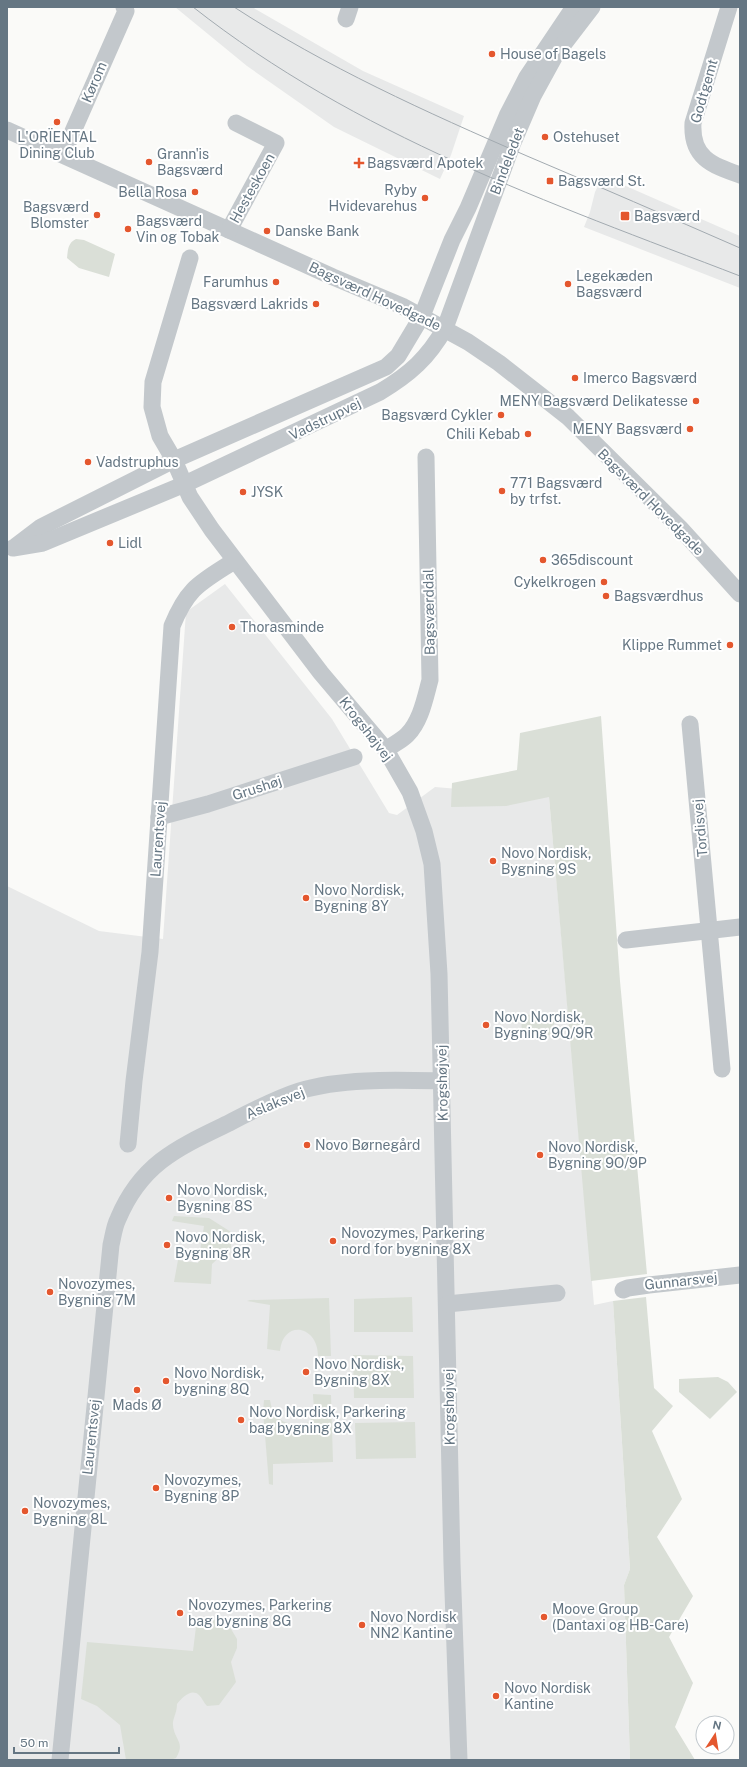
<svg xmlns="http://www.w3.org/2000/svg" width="747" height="1767" font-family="'Public Sans',sans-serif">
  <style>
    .built { fill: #e8e9e9 }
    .green { fill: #dadfd7 }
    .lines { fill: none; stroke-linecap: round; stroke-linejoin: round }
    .minor { stroke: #c3c8cc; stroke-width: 17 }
    .tram { stroke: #a2aab0; stroke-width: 1 }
    .poi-dot { fill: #e4572e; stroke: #fff; stroke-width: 1.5 }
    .labels { text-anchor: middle; stroke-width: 4; stroke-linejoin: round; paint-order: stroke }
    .poi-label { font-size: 14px; fill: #657683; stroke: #fff; text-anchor: start }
    .street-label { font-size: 14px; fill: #657683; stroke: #fff }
  </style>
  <rect width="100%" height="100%" fill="#fafaf8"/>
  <!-- built -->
  <g class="built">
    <path d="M175,7H252L363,71L464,116L451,155L440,179L334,127L247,66Z"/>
    <path d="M603,176L740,236V288L584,227L590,212L595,192Z"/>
    <path d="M225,584L332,719L389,813L397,815L435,787L549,797L594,1305L613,1301L630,1569L624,1585L630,1760H7V886L99,931L163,939L186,612Z"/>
  </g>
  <!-- green -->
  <g class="green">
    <path d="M76,239L84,240L115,254L109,277L79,268L67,258C68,249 68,243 76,239Z"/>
    <path d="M601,716L620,981L647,1274L591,1281L549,797L506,806L451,807L452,783L517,770L520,733Z"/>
    <path d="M554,1014V1035L522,1036L521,1015Z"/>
    <path d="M174,1216L209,1218L231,1232V1248L228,1249L212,1264L211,1284L174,1282L178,1260L198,1263L204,1226L172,1221Z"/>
    <path d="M412,1297L413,1332H354V1299Z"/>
    <path d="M646,1297L654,1388L673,1406L652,1431L682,1499L657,1537L693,1596L669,1637L693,1683L675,1727L695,1760H630L624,1585L630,1569L613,1301Z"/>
    <path d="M329,1298L331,1356H318C318,1325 283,1319 280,1351L267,1349L270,1305L247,1301L250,1300Z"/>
    <path d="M353,1355L413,1356L414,1398H354Z"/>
    <path d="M718,1377L728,1382L737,1392L710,1419L679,1392V1379Z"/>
    <path d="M313,1394L331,1395L333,1462L273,1464V1485L269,1484L263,1411L264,1400H270C271,1407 273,1412 277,1417C285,1425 308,1430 313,1416C315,1410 313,1400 313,1394Z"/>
    <path d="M415,1422L416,1458L356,1459L355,1423Z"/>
    <path d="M212,1620H222L231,1629L237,1639V1648L231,1662L236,1682L219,1705L207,1706C204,1703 202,1698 199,1695C191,1688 182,1698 177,1704C177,1713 172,1720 173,1725C174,1740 186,1742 176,1758L170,1760H126L120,1725L97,1706L81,1699L87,1642L193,1651L196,1627Z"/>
  </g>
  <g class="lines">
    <!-- minor -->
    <g class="minor">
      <path d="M729,7L693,123C691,158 712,165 740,175"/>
      <path d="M346,19L350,7"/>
      <path d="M7,130L333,277L402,306L468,342L499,363L568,417L680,528L740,594"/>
      <path d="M63,154L126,11L124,7"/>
      <path d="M229,230L276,143L236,123"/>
      <path d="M190,258L153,382L152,407L160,436L174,460L190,497L212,530L321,673L386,750L410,792L424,831L432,864L439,974L452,1564L459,1760"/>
      <path d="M16,546L41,527L174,460L386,367L398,356L422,316L452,240L468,208L507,116L527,77L574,7"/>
      <path d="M13,548L43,543L185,484L380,392C410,374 428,358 445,328L512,145L533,96L556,54L592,7"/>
      <path d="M690,724L722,1069"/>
      <path d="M386,750C392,745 401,741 407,735C421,721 425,698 430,680L426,457"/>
      <path d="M159,817L208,804L354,757"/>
      <path d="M626,940L740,927"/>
      <path d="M128,1144L134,1081L150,952L172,626C188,587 200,583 234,561"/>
      <path d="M623,1290L628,1288L649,1285L740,1275"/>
      <path d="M447,1304L557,1293"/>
      <path d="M60,1760L111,1245C113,1237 114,1227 118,1219C141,1164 177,1148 227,1124C250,1112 274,1099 299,1091C341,1078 397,1080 441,1081"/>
    </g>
    <!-- tram -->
    <g class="tram">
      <path d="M193,7C357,136 548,202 740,276"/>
      <path d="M234,7C326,67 426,112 527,156C598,186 669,217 740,248"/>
    </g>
  </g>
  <!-- markers -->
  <g class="poi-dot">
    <circle cx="492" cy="54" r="4"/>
    <circle cx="57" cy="122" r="4"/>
    <circle cx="545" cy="137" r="4"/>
    <circle cx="149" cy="162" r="4"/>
    <path d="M357 157h4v4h4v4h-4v4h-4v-4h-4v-4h4z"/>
    <rect x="546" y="177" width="8" height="8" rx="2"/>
    <circle cx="195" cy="192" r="4"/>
    <circle cx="425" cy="198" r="4"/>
    <circle cx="97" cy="215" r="4"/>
    <rect x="620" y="211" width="10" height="10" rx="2"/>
    <circle cx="128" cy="229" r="4"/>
    <circle cx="267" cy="231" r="4"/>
    <circle cx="276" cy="282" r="4"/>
    <circle cx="568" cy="284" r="4"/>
    <circle cx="316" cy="304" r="4"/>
    <circle cx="575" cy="378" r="4"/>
    <circle cx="696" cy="401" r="4"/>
    <circle cx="501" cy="415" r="4"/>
    <circle cx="690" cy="429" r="4"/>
    <circle cx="528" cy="434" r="4"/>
    <circle cx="88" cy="462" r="4"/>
    <circle cx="502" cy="491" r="4"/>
    <circle cx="243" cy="492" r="4"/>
    <circle cx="110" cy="543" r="4"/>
    <circle cx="543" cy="560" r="4"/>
    <circle cx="604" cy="582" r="4"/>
    <circle cx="606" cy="596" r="4"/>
    <circle cx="232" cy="627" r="4"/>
    <circle cx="730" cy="645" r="4"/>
    <circle cx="493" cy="861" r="4"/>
    <circle cx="306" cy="898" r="4"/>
    <circle cx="486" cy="1025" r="4"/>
    <circle cx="307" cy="1145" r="4"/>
    <circle cx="540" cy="1155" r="4"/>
    <circle cx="169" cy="1198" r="4"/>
    <circle cx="333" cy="1241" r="4"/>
    <circle cx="167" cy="1245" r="4"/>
    <circle cx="50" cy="1292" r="4"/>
    <circle cx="306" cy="1372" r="4"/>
    <circle cx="166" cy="1381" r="4"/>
    <circle cx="137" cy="1390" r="4"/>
    <circle cx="241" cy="1420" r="4"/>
    <circle cx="156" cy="1488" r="4"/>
    <circle cx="25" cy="1511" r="4"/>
    <circle cx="180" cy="1613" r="4"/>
    <circle cx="544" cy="1617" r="4"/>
    <circle cx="362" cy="1625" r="4"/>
    <circle cx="496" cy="1696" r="4"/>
  </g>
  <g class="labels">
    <!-- poi labels -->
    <g class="poi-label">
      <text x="500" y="59">House of Bagels</text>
      <text x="57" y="142" text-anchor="middle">L'ORÏENTAL<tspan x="57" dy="16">Dining Club</tspan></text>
      <text x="553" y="142">Ostehuset</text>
      <text x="157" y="159">Grann'is<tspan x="157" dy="16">Bagsværd</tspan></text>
      <text x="367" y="168">Bagsværd Apotek</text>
      <text x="558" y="186">Bagsværd St.</text>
      <text x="417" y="195" text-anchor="end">Ryby<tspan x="417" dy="16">Hvidevarehus</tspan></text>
      <text x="187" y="197" text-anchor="end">Bella Rosa</text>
      <text x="89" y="212" text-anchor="end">Bagsværd<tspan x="89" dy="16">Blomster</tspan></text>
      <text x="634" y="221">Bagsværd</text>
      <text x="136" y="226">Bagsværd<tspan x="136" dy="16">Vin og Tobak</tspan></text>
      <text x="275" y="236">Danske Bank</text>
      <text x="576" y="281">Legekæden<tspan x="576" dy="16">Bagsværd</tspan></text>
      <text x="268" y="287" text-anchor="end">Farumhus</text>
      <text x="308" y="309" text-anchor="end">Bagsværd Lakrids</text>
      <text x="583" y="383">Imerco Bagsværd</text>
      <text x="688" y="406" text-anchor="end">MENY Bagsværd Delikatesse</text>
      <text x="493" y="420" text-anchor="end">Bagsværd Cykler</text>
      <text x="682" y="434" text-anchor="end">MENY Bagsværd</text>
      <text x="520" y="439" text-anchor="end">Chili Kebab</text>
      <text x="96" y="467">Vadstruphus</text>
      <text x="510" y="488">771 Bagsværd<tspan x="510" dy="16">by trfst.</tspan></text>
      <text x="251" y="497">JYSK</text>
      <text x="118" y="548">Lidl</text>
      <text x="551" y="565">365discount</text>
      <text x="596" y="587" text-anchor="end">Cykelkrogen</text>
      <text x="614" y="601">Bagsværdhus</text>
      <text x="240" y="632">Thorasminde</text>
      <text x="722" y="650" text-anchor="end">Klippe Rummet</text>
      <text x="501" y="858">Novo Nordisk,<tspan x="501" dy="16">Bygning 9S</tspan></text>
      <text x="314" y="895">Novo Nordisk,<tspan x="314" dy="16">Bygning 8Y</tspan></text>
      <text x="494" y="1022">Novo Nordisk,<tspan x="494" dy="16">Bygning 9Q/9R</tspan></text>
      <text x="315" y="1150">Novo Børnegård</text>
      <text x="548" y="1152">Novo Nordisk,<tspan x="548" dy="16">Bygning 9O/9P</tspan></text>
      <text x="177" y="1195">Novo Nordisk,<tspan x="177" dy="16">Bygning 8S</tspan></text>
      <text x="341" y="1238">Novozymes, Parkering<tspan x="341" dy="16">nord for bygning 8X</tspan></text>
      <text x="175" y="1242">Novo Nordisk,<tspan x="175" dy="16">Bygning 8R</tspan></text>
      <text x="58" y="1289">Novozymes,<tspan x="58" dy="16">Bygning 7M</tspan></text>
      <text x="314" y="1369">Novo Nordisk,<tspan x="314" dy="16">Bygning 8X</tspan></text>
      <text x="174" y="1378">Novo Nordisk,<tspan x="174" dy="16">bygning 8Q</tspan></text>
      <text x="137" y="1410" text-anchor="middle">Mads Ø</text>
      <text x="249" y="1417">Novo Nordisk, Parkering<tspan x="249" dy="16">bag bygning 8X</tspan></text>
      <text x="164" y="1485">Novozymes,<tspan x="164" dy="16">Bygning 8P</tspan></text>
      <text x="33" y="1508">Novozymes,<tspan x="33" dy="16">Bygning 8L</tspan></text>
      <text x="188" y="1610">Novozymes, Parkering<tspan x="188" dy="16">bag bygning 8G</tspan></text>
      <text x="552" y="1614">Moove Group<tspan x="552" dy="16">(Dantaxi og HB-Care)</tspan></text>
      <text x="370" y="1622">Novo Nordisk<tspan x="370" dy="16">NN2 Kantine</tspan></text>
      <text x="504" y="1693">Novo Nordisk<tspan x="504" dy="16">Kantine</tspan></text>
    </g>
    <!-- street labels -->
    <g class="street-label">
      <text transform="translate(94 82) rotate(-67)" y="5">Kørom</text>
      <text transform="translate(704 91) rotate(-74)" y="5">Godtgemt</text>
      <text transform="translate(507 161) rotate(-69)" y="5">Bindeledet</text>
      <text transform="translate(252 188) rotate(-61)" y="5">Hesteskoen</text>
      <text transform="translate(375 296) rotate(25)" y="5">Bagsværd Hovedgade</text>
      <text transform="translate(325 419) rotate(-26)" y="5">Vadstrupvej</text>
      <text transform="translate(651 502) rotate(45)" y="5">Bagsværd Hovedgade</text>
      <text transform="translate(429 612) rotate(-91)" y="5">Bagsværddal</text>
      <text transform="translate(366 729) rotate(52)" y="5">Krogshøjvej</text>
      <text transform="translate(257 788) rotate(-18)" y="5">Grushøj</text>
      <text transform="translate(700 828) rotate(-95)" y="5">Tordisvej</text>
      <text transform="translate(158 839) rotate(-86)" y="5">Laurentsvej</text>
      <text transform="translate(442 1083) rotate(-91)" y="5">Krogshøjvej</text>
      <text transform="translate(275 1103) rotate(-22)" y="5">Aslaksvej</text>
      <text transform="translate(681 1281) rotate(-6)" y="5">Gunnarsvej</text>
      <text transform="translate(449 1407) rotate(-91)" y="5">Krogshøjvej</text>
      <text transform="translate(91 1437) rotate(-84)" y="5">Laurentsvej</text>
    </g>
  </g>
  <!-- border -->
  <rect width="747" height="1767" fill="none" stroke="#657683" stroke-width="16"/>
  <!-- north arrow -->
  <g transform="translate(715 1735) rotate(12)"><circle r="19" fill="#ffffff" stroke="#c1c8cd"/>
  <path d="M0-3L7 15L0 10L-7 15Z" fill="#e4572e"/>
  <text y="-6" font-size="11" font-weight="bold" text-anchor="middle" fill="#657683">N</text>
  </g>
  <!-- scale -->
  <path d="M14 1747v6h105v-6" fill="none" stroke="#657683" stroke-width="2"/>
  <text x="20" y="1747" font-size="12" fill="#657683" stroke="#ffffff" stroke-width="3" paint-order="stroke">50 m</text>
</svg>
